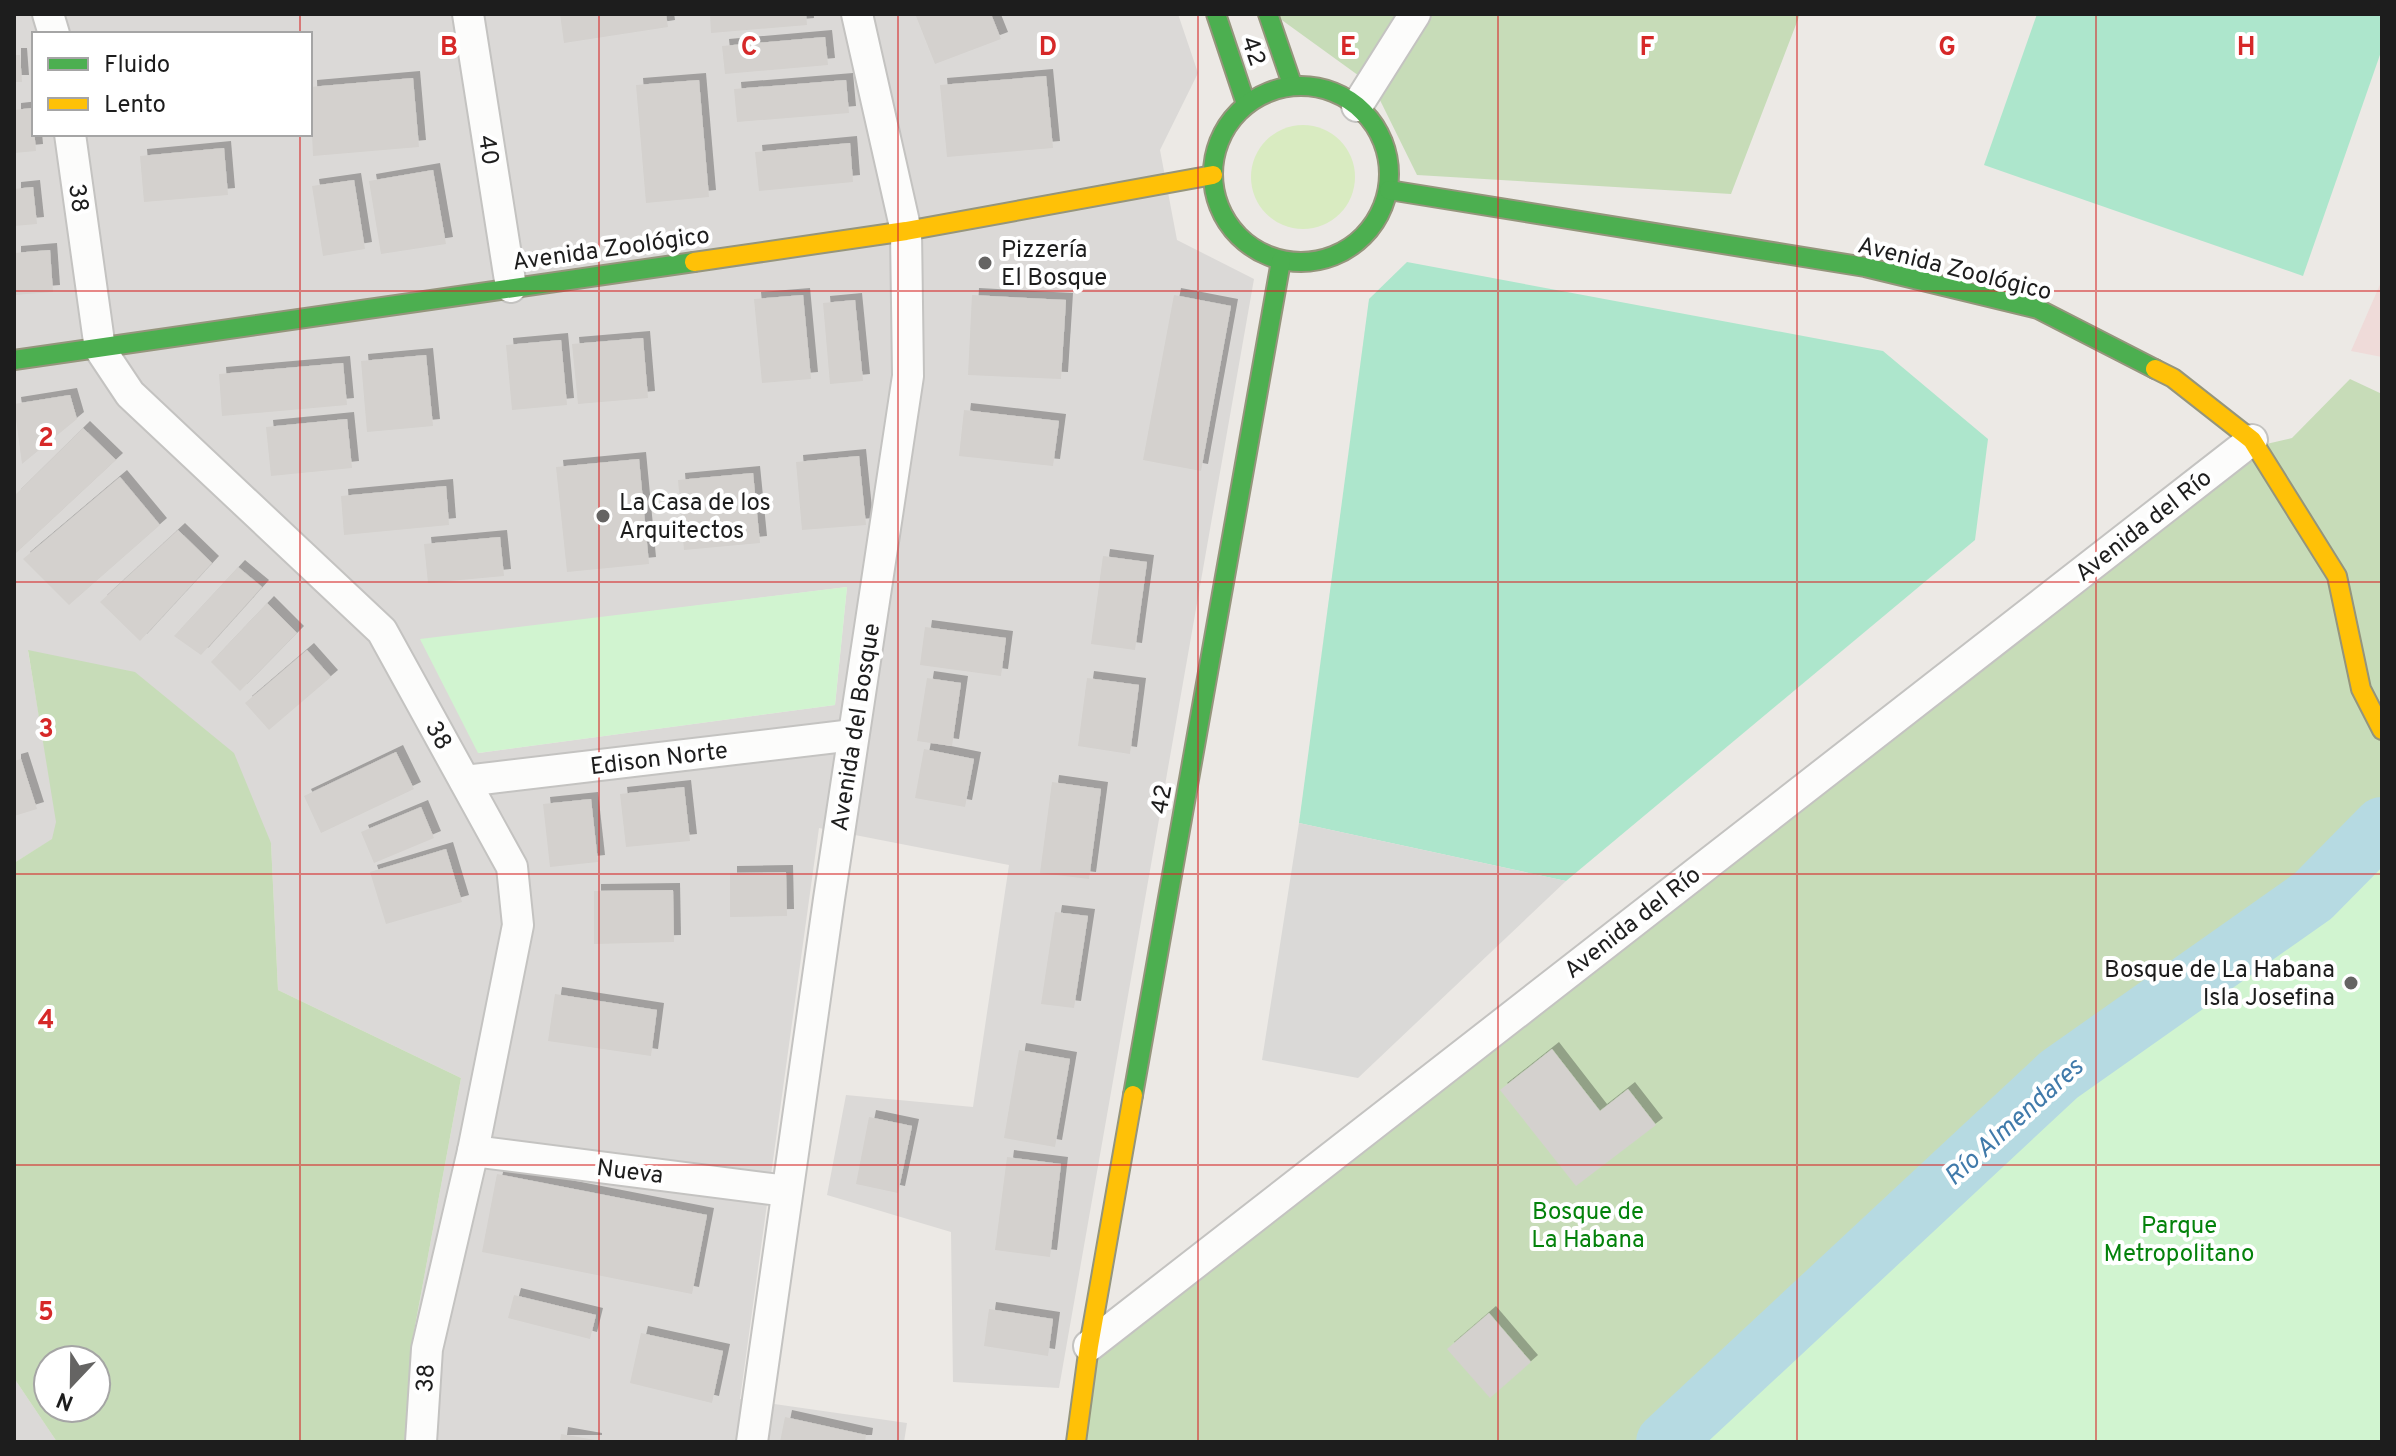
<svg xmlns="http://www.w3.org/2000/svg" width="2396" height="1456" font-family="Overpass,sans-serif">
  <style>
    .residential { fill: #dbd9d7; fill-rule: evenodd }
    .commercial { fill: #efdbd9 }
    .grass { fill: #d9ebc1 }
    .forest { fill: #c7dcb8; fill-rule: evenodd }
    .park { fill: #d1f4d0 }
    .pitch { fill: #ade6cc }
    .parking { fill: #dad9d7 }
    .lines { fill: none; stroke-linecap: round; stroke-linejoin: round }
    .river { stroke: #b6dae2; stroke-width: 58 }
    .building { fill: #d4d1ce; filter: url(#shadow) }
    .street-casing { stroke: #c4c3c1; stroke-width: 34 }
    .fast-casing { stroke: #95957c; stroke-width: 22 }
    .slow-casing { stroke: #95957c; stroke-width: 22 }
    .street { stroke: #fcfcfb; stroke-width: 30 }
    .fast { stroke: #4caf50; stroke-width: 18 }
    .slow { stroke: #ffc107; stroke-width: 18 }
    .grid { fill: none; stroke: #d62828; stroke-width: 2; stroke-opacity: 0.55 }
    .poi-dot { fill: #656463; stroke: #fff; stroke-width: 3 }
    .labels { text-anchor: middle; stroke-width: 8; stroke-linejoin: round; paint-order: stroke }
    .street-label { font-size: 24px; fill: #1d1d1d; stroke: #fff }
    .poi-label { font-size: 24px; fill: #1d1d1d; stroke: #fff; text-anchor: start }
    .park-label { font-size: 24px; fill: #04820b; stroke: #fff }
    .water-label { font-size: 26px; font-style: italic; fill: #407aaa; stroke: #fff }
    .grid-label { font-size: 26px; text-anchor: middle; font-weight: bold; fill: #d62828; stroke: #fff; stroke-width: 8; stroke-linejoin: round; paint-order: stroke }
  </style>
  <defs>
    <filter id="shadow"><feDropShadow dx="7" dy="-7" stdDeviation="0" flood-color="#0004"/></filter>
  </defs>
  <rect width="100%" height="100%" fill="#ece9e5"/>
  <!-- residential -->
  <g class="residential">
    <path d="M14,14H1178L1198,73L1160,150L1177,240L1254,279L1059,1388L953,1382L951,1232L827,1195L846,1095L973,1107L1009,865L819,828L740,1399L907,1423L904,1442H405L413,1337L461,1078L278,990L271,843L28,651L57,822L53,839L14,863ZM34,34H310V134H34ZM847,587L835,705L479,753L421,640Z"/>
    <path d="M14,1378L57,1442H14Z"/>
  </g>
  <!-- commercial -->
  <path class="commercial" d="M2382,280V357L2351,351Z"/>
  <!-- grass -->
  <circle class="grass" cx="1303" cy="177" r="52"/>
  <!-- forest -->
  <g class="forest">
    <path d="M1278,14H1800L1731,194L1417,175L1373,86L1279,18Z"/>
    <path d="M2350,379L2382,394V826L2313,896L2059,1075L1665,1442H1069L1089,1346L2249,448L2292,438Z"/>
    <path d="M28,650L135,672L234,753L271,843L278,990L461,1078L413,1337L405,1442H57L14,1378V863L52,839L56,822ZM48,1360H96V1408H48Z"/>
  </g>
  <!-- park -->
  <g class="park">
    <path d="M847,587L835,705L478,753L420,639Z"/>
    <path d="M2382,826V1442H1665L2059,1075L2313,896Z"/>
  </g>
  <!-- pitch -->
  <g class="pitch">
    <path d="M2037,14H2382V49L2303,276L1984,165Z"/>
    <path d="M1407,262L1883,351L1988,439L1975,540L1566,881L1299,823L1369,299Z"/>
  </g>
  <!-- parking -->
  <path class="parking" d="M1299,823L1566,881L1358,1078L1262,1060Z"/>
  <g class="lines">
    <!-- river -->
    <path class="river" d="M1665,1442L2059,1075L2313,896L2382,826"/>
  </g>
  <!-- building -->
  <g class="building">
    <path d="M560,14H666L668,27L564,43Z"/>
    <path d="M710,14H806L807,25L711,33Z"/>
    <path d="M920,14H991L1001,39L935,64L916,16Z"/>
    <path d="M825,37L828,65L725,74L722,46Z"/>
    <path d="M14,55H20L22,82H14Z"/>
    <path d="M1046,76L1053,148L947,157L940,85Z"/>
    <path d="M413,78L419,147L313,156L310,87Z"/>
    <path d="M699,80L709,197L646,203L636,85Z"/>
    <path d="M846,80L849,113L737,122L734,89Z"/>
    <path d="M32,108L36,151L14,153V110Z"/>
    <path d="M850,143L853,182L759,191L755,152Z"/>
    <path d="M224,148L228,195L144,202L140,156Z"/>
    <path d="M433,170L446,244L381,254L369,181Z"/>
    <path d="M354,180L365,249L323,256L312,186Z"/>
    <path d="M33,187L37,224L14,226V189Z"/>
    <path d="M50,250L53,292L14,295V253Z"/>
    <path d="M803,295L811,379L762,383L754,299Z"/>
    <path d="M972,295L1066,300L1061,379L968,375Z"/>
    <path d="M1174,295L1231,306L1201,471L1143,460Z"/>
    <path d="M855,300L863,381L830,384L823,303Z"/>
    <path d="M643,338L648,398L578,404L572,344Z"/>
    <path d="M561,340L567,405L512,410L506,345Z"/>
    <path d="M426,355L433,426L367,432L361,361Z"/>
    <path d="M343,363L347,405L222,416L219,374Z"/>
    <path d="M70,395L77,419L22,464L14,404Z"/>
    <path d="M964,410L1059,421L1053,466L959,456Z"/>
    <path d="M347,419L352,468L271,476L266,427Z"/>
    <path d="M83,428L116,460L14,555V496Z"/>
    <path d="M859,456L866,525L802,530L796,462Z"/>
    <path d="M639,459L649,564L567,572L556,467Z"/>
    <path d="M753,473L760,543L684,550L678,480Z"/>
    <path d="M120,477L160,525L69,605L23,559Z"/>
    <path d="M446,486L449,525L344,535L341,496Z"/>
    <path d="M178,530L212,563L140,641L100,602Z"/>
    <path d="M500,537L504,576L428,583L424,544Z"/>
    <path d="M1103,556L1147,562L1135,650L1091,644Z"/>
    <path d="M238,567L262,587L201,655L174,636Z"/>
    <path d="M267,603L297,633L240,691L211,662Z"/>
    <path d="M925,627L1006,638L1001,676L920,665Z"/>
    <path d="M307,650L331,677L269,730L245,703Z"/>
    <path d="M927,678L961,683L952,746L917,741Z"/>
    <path d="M1087,678L1139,685L1130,754L1078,746Z"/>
    <path d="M924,749L974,759L965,807L915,798Z"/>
    <path d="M396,752L414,789L321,833L304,796Z"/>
    <path d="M21,759L37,809L14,816V761Z"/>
    <path d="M1052,782L1101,789L1089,879L1040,873Z"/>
    <path d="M684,787L690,841L626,847L620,794Z"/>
    <path d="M591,799L598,862L550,867L543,804Z"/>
    <path d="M421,807L434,838L374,863L361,832Z"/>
    <path d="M446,849L462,902L386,924L370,872Z"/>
    <path d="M786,872L787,916L730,917V873Z"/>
    <path d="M673,890L674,942L594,944V891Z"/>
    <path d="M1055,912L1088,916L1074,1008L1041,1004Z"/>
    <path d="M555,994L657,1010L651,1056L548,1041Z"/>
    <path d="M1552,1049L1600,1111L1628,1089L1656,1125L1576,1186L1500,1090Z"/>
    <path d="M1019,1050L1070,1059L1055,1147L1004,1138Z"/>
    <path d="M869,1117L912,1126L898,1193L856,1184Z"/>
    <path d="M1007,1157L1061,1164L1050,1257L995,1250Z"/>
    <path d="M497,1174L707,1215L692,1294L482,1252Z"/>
    <path d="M514,1295L596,1315L590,1339L508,1318Z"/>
    <path d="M989,1309L1053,1319L1048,1356L984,1346Z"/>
    <path d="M1489,1313L1531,1362L1490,1398L1447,1349Z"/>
    <path d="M641,1333L723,1351L712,1403L630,1383Z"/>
    <path d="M785,1417L866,1435L865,1442H780Z"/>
    <path d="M561,1434L595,1440V1442H560Z"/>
  </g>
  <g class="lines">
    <!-- street casing -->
    <g class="street-casing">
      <g id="street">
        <path d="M48,14L54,34"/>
        <path d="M468,14L511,287"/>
        <path d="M1357,106L1415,14"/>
        <path d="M70,134L100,349L130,394L382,631L512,867L518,925L473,1151L427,1349L421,1442"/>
        <path d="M465,781L853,735"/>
        <path d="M473,1151L787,1191"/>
        <path d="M1089,1346L2252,440"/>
        <path d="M752,1442L829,899L908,376L906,231L857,14"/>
      </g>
    </g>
    <!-- fast casing -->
    <g class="fast-casing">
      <g id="fast">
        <path d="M1216,14L1246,104"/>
        <path d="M1268,14L1292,84"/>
        <circle cx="1301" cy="174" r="88"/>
        <path d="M1389,190L1865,267L2038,309L2155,369"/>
        <path d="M14,360L694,262"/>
        <path d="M1133,1095L1281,261"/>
      </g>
    </g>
    <!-- slow casing -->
    <g class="slow-casing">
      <g id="slow">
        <path d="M694,262L906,231L1213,175"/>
        <path d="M2155,369L2173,378L2252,440L2337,576L2361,689L2382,730"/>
        <path d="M1076,1442L1089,1346L1133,1095"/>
      </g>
    </g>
    <!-- street -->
    <use href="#street" class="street"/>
    <!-- fast -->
    <use href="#fast" class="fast"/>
    <!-- slow -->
    <use href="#slow" class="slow"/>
  </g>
  <!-- grid -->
  <path class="grid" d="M300,14V34M599,14V1442M898,14V1442M1198,14V1442M1498,14V1442M1797,14V1442M2096,14V1442M300,134V1442M14,291H2382M14,582H2382M14,874H2382M14,1165H2382"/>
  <!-- markers -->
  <g class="poi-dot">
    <circle cx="985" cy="263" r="8"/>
    <circle cx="603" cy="516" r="8"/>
    <circle cx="2351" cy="983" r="8"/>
  </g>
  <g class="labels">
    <!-- street labels -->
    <g class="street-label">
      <text transform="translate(1254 51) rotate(71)" y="8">42</text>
      <text transform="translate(489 150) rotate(81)" y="8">40</text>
      <text transform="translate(79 198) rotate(82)" y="8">38</text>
      <text transform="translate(611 248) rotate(-8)" y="8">Avenida Zoológico</text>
      <text transform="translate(1955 268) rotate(14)" y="8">Avenida Zoológico</text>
      <text transform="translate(2143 525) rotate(-38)" y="8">Avenida del Río</text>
      <text transform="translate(855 727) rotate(-81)" y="8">Avenida del Bosque</text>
      <text transform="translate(439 735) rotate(61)" y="8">38</text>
      <text transform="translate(659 758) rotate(-7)" y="8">Edison Norte</text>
      <text transform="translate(1161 799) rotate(-80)" y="8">42</text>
      <text transform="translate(1632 922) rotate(-38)" y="8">Avenida del Río</text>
      <text transform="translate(630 1171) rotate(7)" y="8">Nueva</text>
      <text transform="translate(425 1378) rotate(-86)" y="8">38</text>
    </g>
    <!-- poi labels -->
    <g class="poi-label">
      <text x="1001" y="257">Pizzería<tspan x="1001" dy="28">El Bosque</tspan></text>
      <text x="619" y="510">La Casa de los<tspan x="619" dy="28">Arquitectos</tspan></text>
      <text x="2335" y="977" text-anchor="end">Bosque de La Habana<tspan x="2335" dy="28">Isla Josefina</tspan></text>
    </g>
    <!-- park labels -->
    <g class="park-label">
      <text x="1588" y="1219">Bosque de<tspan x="1588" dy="28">La Habana</tspan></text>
      <text x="2179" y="1233">Parque<tspan x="2179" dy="28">Metropolitano</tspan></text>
    </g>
    <!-- water labels -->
    <g class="water-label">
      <text transform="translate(2013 1121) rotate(-42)" y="9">Río Almendares</text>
    </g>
  </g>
  <g class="grid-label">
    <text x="449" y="55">B</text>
    <text x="749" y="55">C</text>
    <text x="1048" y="55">D</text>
    <text x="1348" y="55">E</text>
    <text x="1647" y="55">F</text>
    <text x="1947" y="55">G</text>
    <text x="2246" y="55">H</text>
    <text x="46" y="446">2</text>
    <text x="46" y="737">3</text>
    <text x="46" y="1028">4</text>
    <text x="46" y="1320">5</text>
  </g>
  <!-- border -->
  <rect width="2396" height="1456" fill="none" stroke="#1d1d1d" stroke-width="32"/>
  <!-- legend -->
  <rect x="32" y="32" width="280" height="104" fill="#ffffff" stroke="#a5a5a5" stroke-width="2"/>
  <rect x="48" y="58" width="40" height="12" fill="#4caf50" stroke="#a5a5a5" stroke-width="2"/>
  <text x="104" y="72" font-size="24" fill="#1d1d1d">Fluido</text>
  <rect x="48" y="98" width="40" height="12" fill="#ffc107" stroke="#a5a5a5" stroke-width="2"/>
  <text x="104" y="112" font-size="24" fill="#1d1d1d">Lento</text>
  <!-- north arrow -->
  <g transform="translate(72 1384) rotate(202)"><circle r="38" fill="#ffffff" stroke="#a5a5a5" stroke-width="2"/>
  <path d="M0-6L14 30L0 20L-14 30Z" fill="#656463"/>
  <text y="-12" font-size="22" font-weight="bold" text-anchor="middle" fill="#1d1d1d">N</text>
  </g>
</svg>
